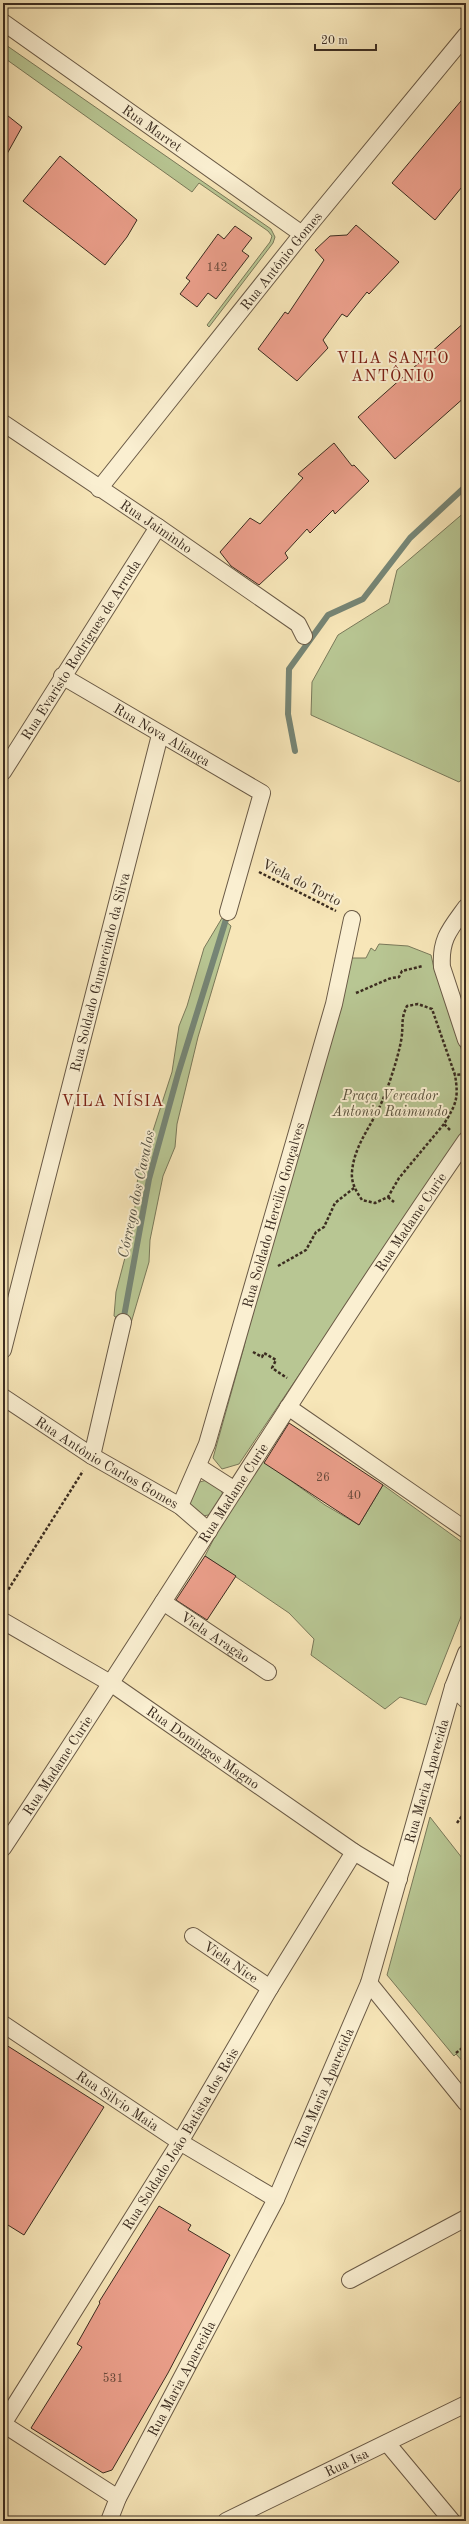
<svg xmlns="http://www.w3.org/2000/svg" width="469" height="2524" font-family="'Old Standard TT',serif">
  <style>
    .green { fill: #b8c693; stroke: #7a795a }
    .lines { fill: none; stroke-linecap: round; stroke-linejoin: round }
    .stream { stroke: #768575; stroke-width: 6 }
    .building { fill: #eb9f8b; stroke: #3b2c20 }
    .street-casing { stroke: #6a5a46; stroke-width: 18 }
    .path { stroke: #3b2c20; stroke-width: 2.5; stroke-dasharray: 3 2; stroke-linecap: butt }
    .street { stroke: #faefd1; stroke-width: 16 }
    .labels { text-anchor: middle; stroke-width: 4; stroke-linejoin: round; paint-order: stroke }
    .number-label { font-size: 12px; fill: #67493b }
    .street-label { font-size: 14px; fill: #3b2c20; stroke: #faefd1 }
    .park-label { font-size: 14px; font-style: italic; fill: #5a523d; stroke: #faefd1 }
    .water-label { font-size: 15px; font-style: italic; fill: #545143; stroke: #faefd1 }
    .quarter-label { font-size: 16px; letter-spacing: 1px; fill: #7a1f14; stroke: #faefd1 }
  </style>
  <rect width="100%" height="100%" fill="#f7e6b8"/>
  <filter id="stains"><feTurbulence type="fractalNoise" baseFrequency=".005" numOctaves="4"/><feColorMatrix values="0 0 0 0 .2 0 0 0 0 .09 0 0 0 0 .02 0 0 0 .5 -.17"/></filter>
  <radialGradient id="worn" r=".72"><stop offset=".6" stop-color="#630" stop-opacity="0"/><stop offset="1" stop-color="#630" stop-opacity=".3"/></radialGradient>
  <!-- green -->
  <g class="green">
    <path d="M3,43L271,229L275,237L273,243L209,327L207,325L270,242L272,236L268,231L199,183L192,192L3,57Z"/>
    <path d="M466,511V776L459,782L311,715L312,682L338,635L389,603L397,570Z"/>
    <path d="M222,918L231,926L198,1037L177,1124L175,1147L163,1176L150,1240L149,1262L131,1323L123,1322L114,1316L116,1292L133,1227L139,1164L150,1140L172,1072L179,1026L187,1006L204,948Z"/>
    <path d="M379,944L408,946L431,955L434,968L466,1063V1127L239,1464L222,1469L213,1458L244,1347L260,1271L351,958H366L371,948L375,951Z"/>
    <path d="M256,1456L325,1505L359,1525L383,1485L466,1545V1604L426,1705L400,1697L385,1709L311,1655L314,1639L289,1613L205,1556Z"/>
    <path d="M207,1480L221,1490L223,1495L214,1514L203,1516L189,1505L196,1483Z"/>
    <path d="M430,1817L466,1863V2065L456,2054L454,2056L387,1975Z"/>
  </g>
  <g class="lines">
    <!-- stream -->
    <g class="stream">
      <path d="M295,751L288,714L289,669L328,615L363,599L410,538L466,486"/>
      <path d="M123,1322L149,1179L178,1074L228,913"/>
    </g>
  </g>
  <!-- building -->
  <g class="building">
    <path d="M466,95V182L435,220L392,183Z"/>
    <path d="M3,112L22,127L3,161Z"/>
    <path d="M60,156L137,220L127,237L105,265L23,201Z"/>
    <path d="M356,225L399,262L369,294L367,292L347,317L342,314L323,340L328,348L297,381L258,349L285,312L288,314L324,260L315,250L330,236L347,235Z"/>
    <path d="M235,226L252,238L242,251L249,256L216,299L208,293L197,307L180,294L190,281L186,278L218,234L224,239Z"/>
    <path d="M466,321V396L395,459L358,417Z"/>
    <path d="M334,443L352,466L354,465L369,481L335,514L333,510L310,533L307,529L285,553L288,558L259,585L231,566L220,552L250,518L260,524L303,478L298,474Z"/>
    <path d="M289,1423L383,1485L359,1525L264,1463Z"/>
    <path d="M205,1556L236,1576L207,1620L176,1600Z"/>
    <path d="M3,2043L104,2107L24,2235L3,2222Z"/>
    <path d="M159,2206L191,2225L188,2230L230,2255L168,2373L112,2470L103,2473L31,2428L82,2347L77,2344L100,2303L99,2302Z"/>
  </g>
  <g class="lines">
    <!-- street casing -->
    <g class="street-casing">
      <g id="street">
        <path id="s1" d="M3,22L302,234"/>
        <path id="s2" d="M3,423L158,527L298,624L304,636"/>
        <path id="s3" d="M99,489L302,234L466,35"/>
        <path id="s4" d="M62,676L262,793L228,912"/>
        <path id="s5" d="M3,772L158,527"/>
        <path d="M466,907C450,929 440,939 442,967L466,1040"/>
        <path id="s6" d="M3,1350L160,735"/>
        <path id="s7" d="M3,1397L92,1456L180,1506L209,1531"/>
        <path d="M288,1407L466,1530"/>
        <path d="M92,1456L123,1322"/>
        <path d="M199,1467L235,1490"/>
        <path id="s8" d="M180,1506L207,1444L334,1004L352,919"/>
        <path id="s9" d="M163,1602L268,1672"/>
        <path id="s10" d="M3,1621L112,1684L354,1852L399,1879"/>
        <path d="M453,1687L466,1700"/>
        <path id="s11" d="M3,1848C159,1613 306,1372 466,1140"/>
        <path id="s12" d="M193,1936L270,1988"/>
        <path d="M369,1983L466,2103"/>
        <path id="s13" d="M3,2024L180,2142L276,2199"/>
        <path d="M350,2280L466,2218"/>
        <path id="s14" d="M3,2424L180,2142L270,1988L354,1852"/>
        <path d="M3,2424L118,2498"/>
        <path d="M387,2443L452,2521"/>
        <path id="s15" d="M109,2521L118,2498L276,2199L369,1983L453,1687L466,1653"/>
        <path id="s16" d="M226,2521L466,2404"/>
      </g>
    </g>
    <!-- path -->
    <g class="path">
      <path d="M259,872L336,911"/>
      <path d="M356,993L391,978L399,977L402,971L423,966"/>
      <path d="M444,1124L399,1178L388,1197L375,1203L362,1200C356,1191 351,1183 352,1172C354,1147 369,1129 379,1108C387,1092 398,1058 401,1041C404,1026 400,1020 407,1006L418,1004L432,1009L455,1075L466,1074"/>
      <path d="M450,1130L444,1124C456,1104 459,1099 455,1075"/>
      <path d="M388,1197L394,1202"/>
      <path d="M278,1266L306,1250L316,1232L324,1227L335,1203L354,1188"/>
      <path d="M253,1352L262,1357L264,1353L276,1360L272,1368L287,1378"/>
      <path d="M3,1598L83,1471"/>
      <path d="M457,1823L462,1816"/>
      <path d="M456,2053L466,2045"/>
    </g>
    <!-- street -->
    <use href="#street" class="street"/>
  </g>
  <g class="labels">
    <!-- number labels -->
    <g class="number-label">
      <text x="217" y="271">142</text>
      <text x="323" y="1481">26</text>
      <text x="354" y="1499">40</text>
      <text x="113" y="2382">531</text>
    </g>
    <!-- street labels -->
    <g class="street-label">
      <text dy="5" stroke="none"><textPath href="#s1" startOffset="183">Rua Marret</textPath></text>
      <text dy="5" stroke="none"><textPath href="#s3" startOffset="292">Rua Antônio Gomes</textPath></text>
      <text dy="5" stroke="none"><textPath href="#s2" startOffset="185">Rua Jaiminho</textPath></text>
      <text dy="5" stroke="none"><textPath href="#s5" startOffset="145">Rua Evaristo Rodrigues de Arruda</textPath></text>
      <text dy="5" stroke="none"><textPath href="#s4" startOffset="116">Rua Nova Aliança</textPath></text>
      <text transform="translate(302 882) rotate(27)" y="5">Viela do Torto</text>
      <text dy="5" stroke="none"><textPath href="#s6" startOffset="390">Rua Soldado Gumercindo da Silva</textPath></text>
      <text dy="5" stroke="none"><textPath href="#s8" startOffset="306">Rua Soldado Hercilio Gonçalves</textPath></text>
      <text dy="5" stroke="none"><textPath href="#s11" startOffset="747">Rua Madame Curie</textPath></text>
      <text dy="5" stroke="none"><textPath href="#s7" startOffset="123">Rua Antônio Carlos Gomes</textPath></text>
      <text dy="5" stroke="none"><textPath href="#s11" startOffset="423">Rua Madame Curie</textPath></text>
      <text dy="5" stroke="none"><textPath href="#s9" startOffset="63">Viela Aragão</textPath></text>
      <text dy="5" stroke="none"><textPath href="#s10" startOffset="237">Rua Domingos Magno</textPath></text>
      <text dy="5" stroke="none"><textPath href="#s11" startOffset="99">Rua Madame Curie</textPath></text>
      <text dy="5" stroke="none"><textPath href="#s15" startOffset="808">Rua Maria Aparecida</textPath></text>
      <text dy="5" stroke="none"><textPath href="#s12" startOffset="46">Viela Nice</textPath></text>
      <text dy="5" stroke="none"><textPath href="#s15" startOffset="484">Rua Maria Aparecida</textPath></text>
      <text dy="5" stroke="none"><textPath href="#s13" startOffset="138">Rua Silvio Maia</textPath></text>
      <text dy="5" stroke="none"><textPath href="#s14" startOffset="336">Rua Soldado João Batista dos Reis</textPath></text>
      <text dy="5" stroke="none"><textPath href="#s15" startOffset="160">Rua Maria Aparecida</textPath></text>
      <text dy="5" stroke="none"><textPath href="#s16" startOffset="134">Rua Isa</textPath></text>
    </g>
    <!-- park labels -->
    <g class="park-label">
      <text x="390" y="1100">Praça Vereador<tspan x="390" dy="16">Antonio Raimundo</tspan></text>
    </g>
    <!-- water labels -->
    <g class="water-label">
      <text transform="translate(136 1194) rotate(-78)" y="5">Córrego dos Cavalos</text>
    </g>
    <!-- quarter labels -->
    <g class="quarter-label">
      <text x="393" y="363">VILA SANTO<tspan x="393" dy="18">ANTÔNIO</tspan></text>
      <text x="113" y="1106">VILA NÍSIA</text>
    </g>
  </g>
  <!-- margin -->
  <rect width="469" height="2524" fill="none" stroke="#f7e6b8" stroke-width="16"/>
  <rect x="4" y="4" width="461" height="2516" fill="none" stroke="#3b2c20" stroke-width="2"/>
  <rect x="8" y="8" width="453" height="2508" fill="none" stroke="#3b2c20"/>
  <!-- scale -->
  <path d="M315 44v6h61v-6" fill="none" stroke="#3b2c20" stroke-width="2"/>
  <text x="321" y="44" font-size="12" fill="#3b2c20" stroke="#faefd1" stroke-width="3" paint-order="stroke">20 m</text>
  <rect width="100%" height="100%" filter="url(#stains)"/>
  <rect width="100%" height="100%" fill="url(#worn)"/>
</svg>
